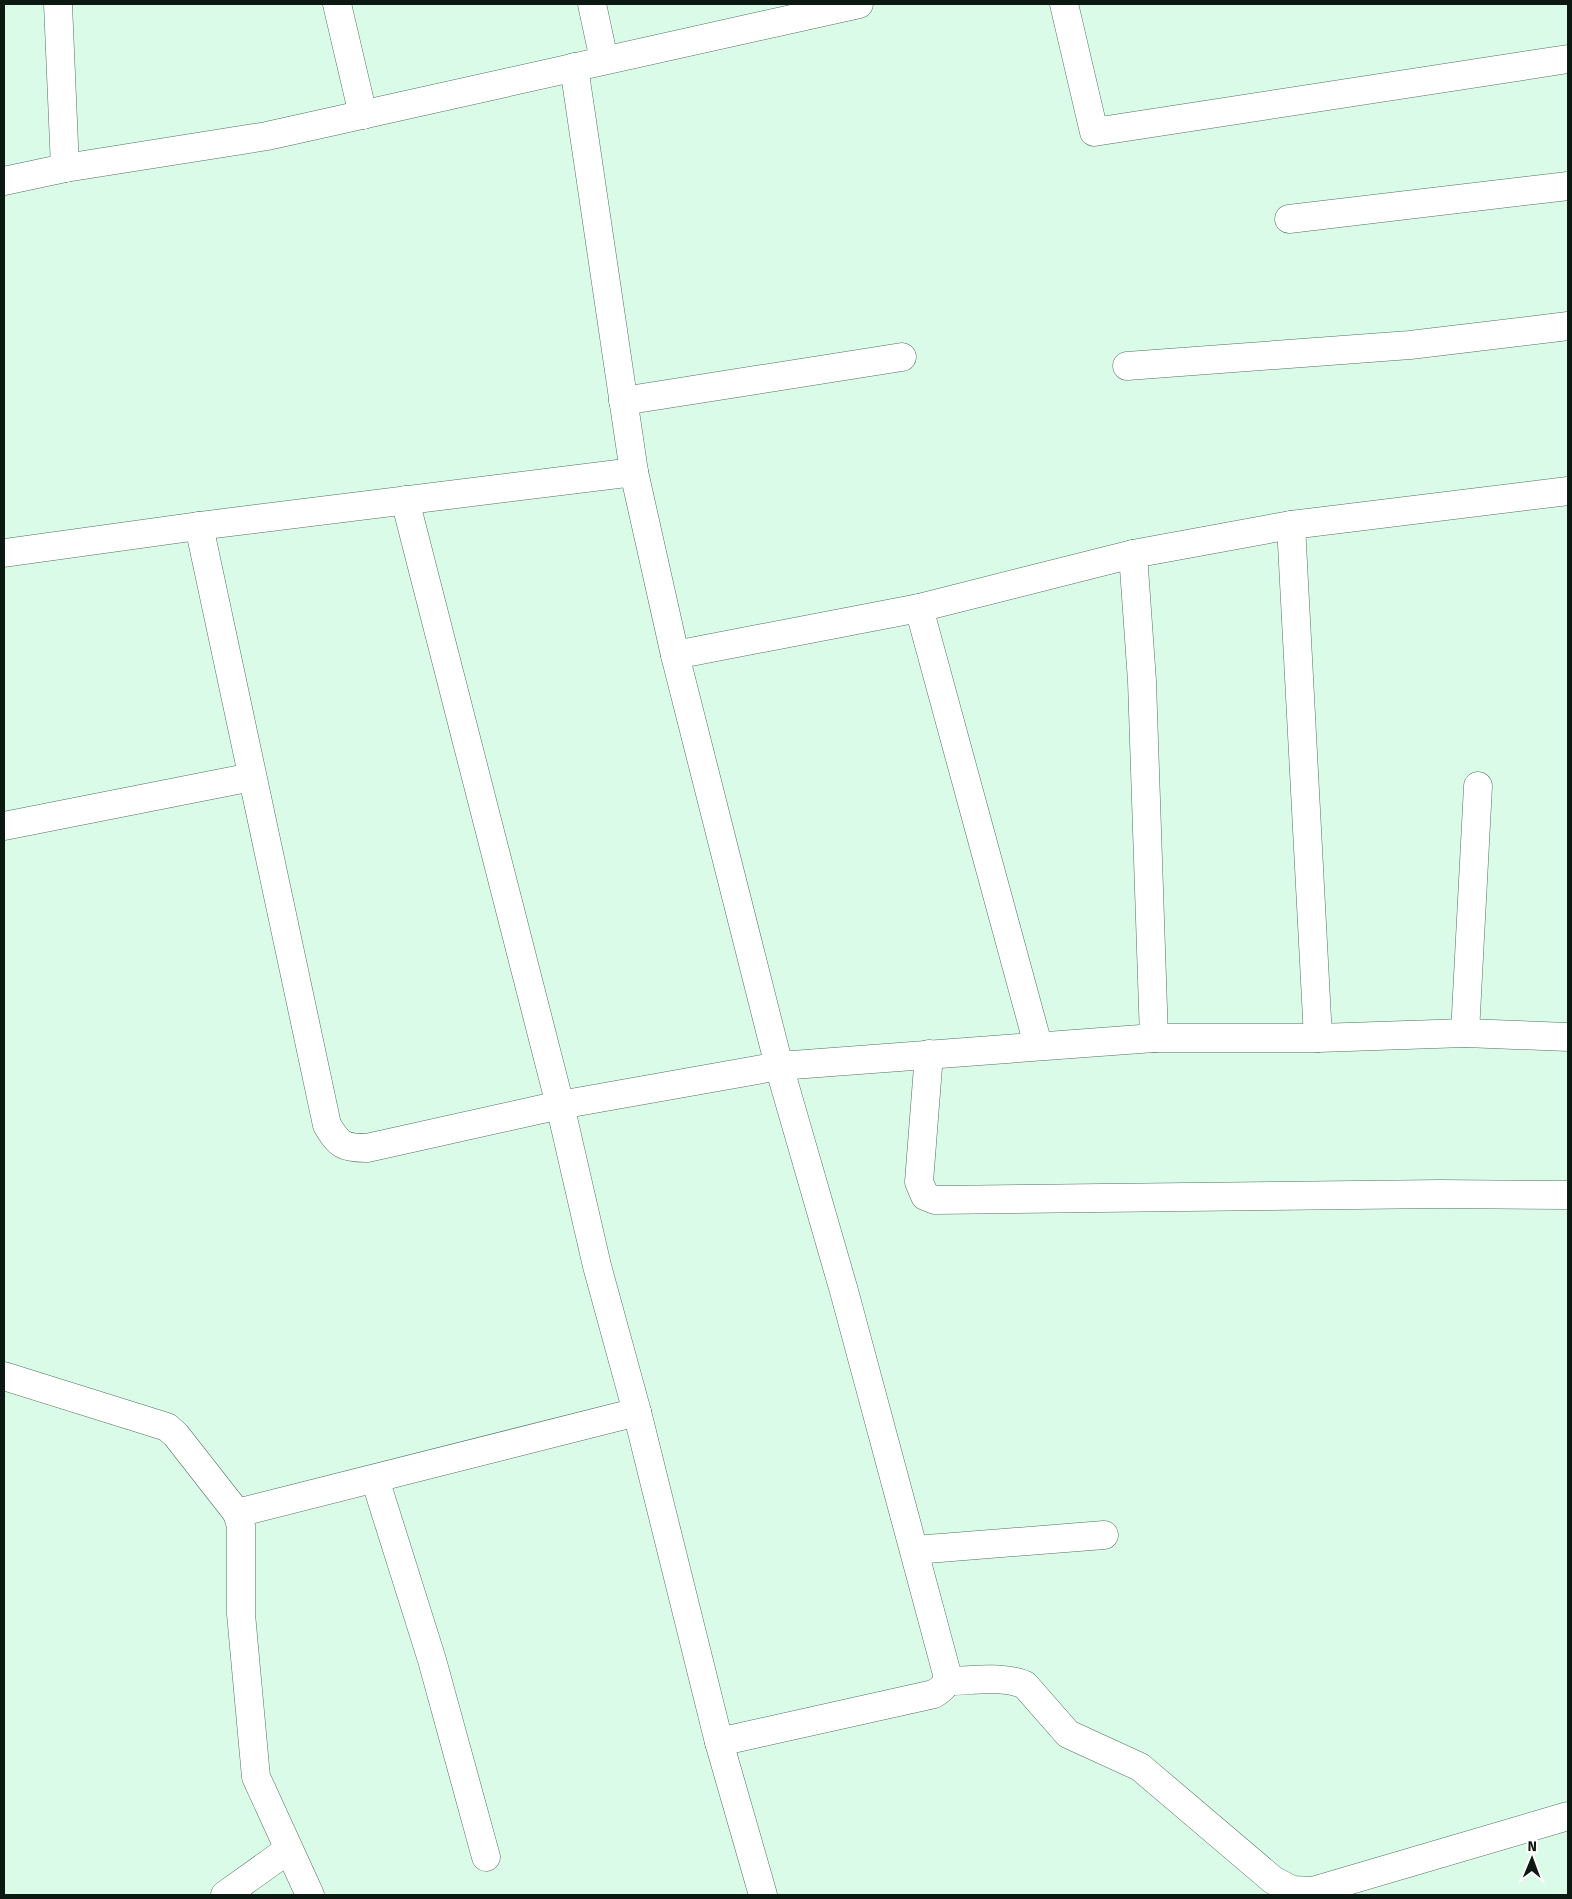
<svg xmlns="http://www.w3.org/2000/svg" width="1572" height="1899" font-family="'Fira Sans',sans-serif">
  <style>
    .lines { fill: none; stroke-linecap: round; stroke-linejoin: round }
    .minor-casing { stroke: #537060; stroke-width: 29 }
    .minor { stroke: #fff; stroke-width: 28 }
  </style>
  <rect width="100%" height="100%" fill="#dafbe8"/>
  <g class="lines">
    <!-- minor casing -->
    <g class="minor-casing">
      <g id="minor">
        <path d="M58,4L65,168"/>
        <path d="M337,4L363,115"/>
        <path d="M592,4L604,60"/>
        <path d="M1064,4L1094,132L1568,59"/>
        <path d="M574,67L634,472L675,655L779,1066L844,1291L947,1674C947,1685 943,1688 934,1694L719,1742"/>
        <path d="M4,181L65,168L267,136L859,4"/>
        <path d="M1289,219L1568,186"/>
        <path d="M1127,366L1410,345L1568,326"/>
        <path d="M623,401L902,357"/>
        <path d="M405,500L560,1105L597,1266L637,1412L719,1742L763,1895"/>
        <path d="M1291,525L1318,1038"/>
        <path d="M199,526L327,1125C339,1145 343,1148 367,1148L560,1105L779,1066L1154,1038H1318L1465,1033L1568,1037"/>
        <path d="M4,553L199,526L634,472"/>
        <path d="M1133,554L1142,681L1154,1038"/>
        <path d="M919,608L1038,1045"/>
        <path d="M675,655L919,608L1133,554L1291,525L1568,491"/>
        <path d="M4,826L252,777"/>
        <path d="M1465,1033L1478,786"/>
        <path d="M929,1054L919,1182L925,1196L935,1200L1440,1194L1568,1195"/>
        <path d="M4,1376L167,1427L176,1435L237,1513L241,1526V1614L256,1777L310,1895"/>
        <path d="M375,1479L432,1660L486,1857"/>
        <path d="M237,1513L637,1412"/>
        <path d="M915,1550L1104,1535"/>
        <path d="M947,1681C971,1681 1003,1675 1025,1685L1068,1734L1140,1767L1273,1880L1292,1890L1313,1891L1568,1816"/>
        <path d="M225,1895L288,1850"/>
      </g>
    </g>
    <!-- minor -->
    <use href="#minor" class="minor"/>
  </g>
  <!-- border -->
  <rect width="1572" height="1899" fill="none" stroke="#0c1812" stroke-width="10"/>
  <!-- north arrow -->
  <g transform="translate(1532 1859) rotate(1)" stroke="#ffffff" stroke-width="4" paint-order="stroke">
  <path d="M0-4L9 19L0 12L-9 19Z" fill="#0c1812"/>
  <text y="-8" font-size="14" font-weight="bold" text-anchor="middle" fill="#0c1812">N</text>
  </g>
</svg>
